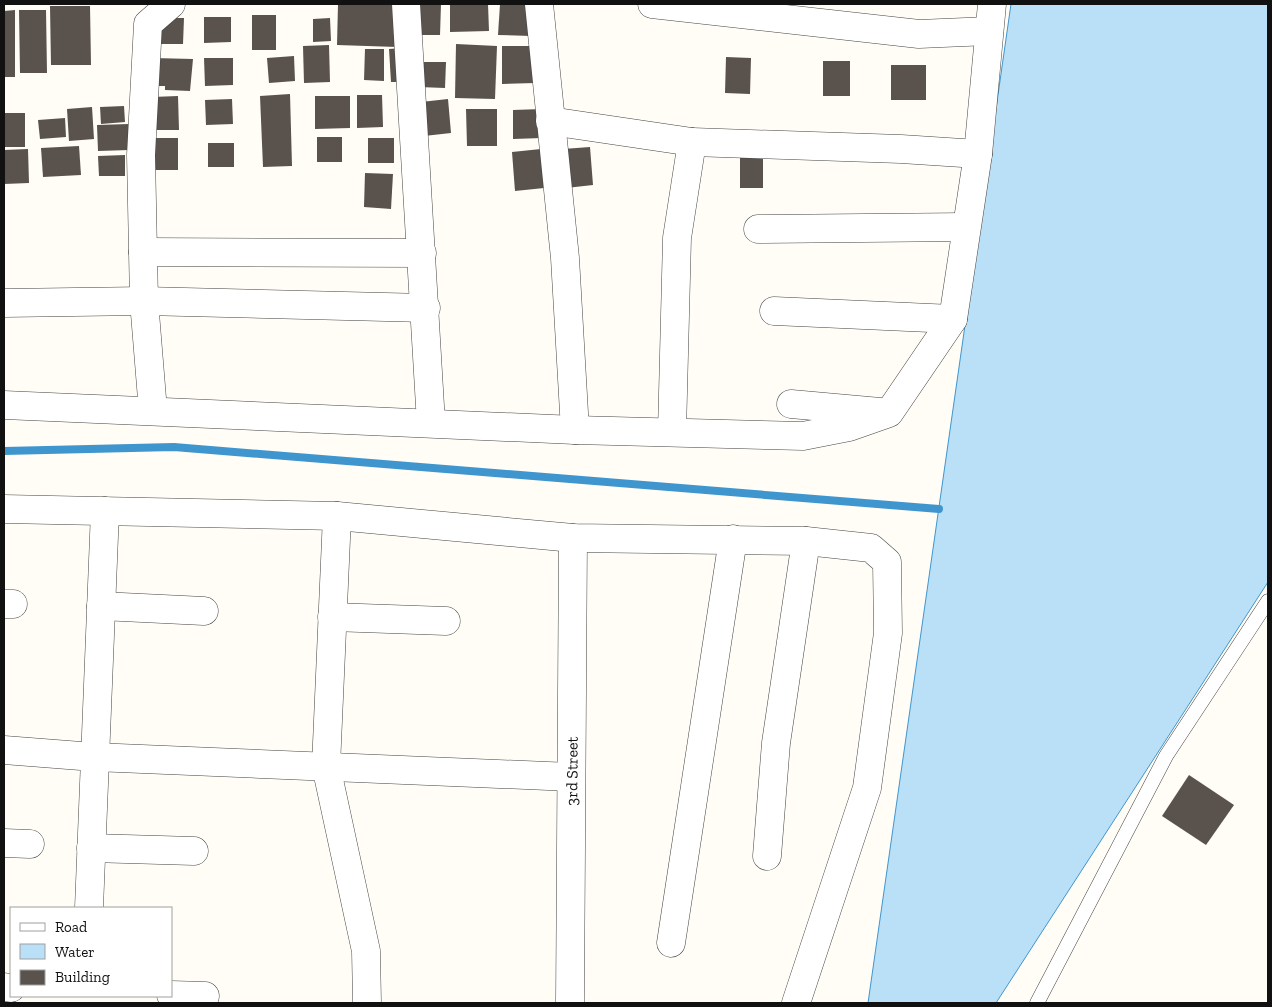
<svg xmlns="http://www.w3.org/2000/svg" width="1272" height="1007" font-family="'Zilla Slab',serif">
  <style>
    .water { fill: #b9e0f7; stroke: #3f96cf }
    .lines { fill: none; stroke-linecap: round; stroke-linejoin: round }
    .stream { stroke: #3f96cf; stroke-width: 8 }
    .building { fill: #5a524d }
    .lane-casing { stroke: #444; stroke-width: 15 }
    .street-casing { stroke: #444; stroke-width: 29 }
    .lane { stroke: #fff; stroke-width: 14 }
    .street { stroke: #fff; stroke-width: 28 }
    .labels { text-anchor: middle; stroke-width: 5; stroke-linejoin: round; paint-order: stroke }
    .street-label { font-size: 16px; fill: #111; stroke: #fff }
  </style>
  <rect width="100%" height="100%" fill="#fffdf5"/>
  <!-- water -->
  <path class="water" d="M1011,4H1268V582L996,1003H868Z"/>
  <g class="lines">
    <!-- stream -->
    <path class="stream" d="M4,451L174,447L939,509"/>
  </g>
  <!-- building -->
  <g class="building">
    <path d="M338,4L398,5L397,47L337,45Z"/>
    <path d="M411,4H441L440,35H410Z"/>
    <path d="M450,4H488L489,31L450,32Z"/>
    <path d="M500,4H531V36L498,35Z"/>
    <path d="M50,6H90L91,65H51Z"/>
    <path d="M15,10V77H4V11Z"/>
    <path d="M19,10H46L47,73H20Z"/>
    <rect x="252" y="15" width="24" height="35"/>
    <path d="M204,17H231V42L204,43Z"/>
    <path d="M157,18H184L183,44H157Z"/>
    <path d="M330,18L331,41L313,42V19Z"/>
    <path d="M456,44L497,46L495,99L455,98Z"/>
    <path d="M329,45L330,82L304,83L303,46Z"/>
    <path d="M502,46H535V83L502,84Z"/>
    <path d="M403,48L404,82H391L389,49Z"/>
    <path d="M365,49H384V81L364,80Z"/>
    <path d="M294,56L295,81L269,83L267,58Z"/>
    <path d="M726,57L751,58L750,94L725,93Z"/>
    <path d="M153,58L193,59L190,91L165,90V86H152Z"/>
    <path d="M204,58H233V85L205,86Z"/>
    <rect x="823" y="61" width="27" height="35"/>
    <path d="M420,62H446L445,88L419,87Z"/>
    <rect x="891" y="65" width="35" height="35"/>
    <path d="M290,94L292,166L263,167L260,96Z"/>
    <path d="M357,95H382L383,127L357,128Z"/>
    <path d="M178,96L179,130H153L152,97Z"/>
    <path d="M315,96H350V128L315,129Z"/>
    <path d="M232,99L233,124L206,125L205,100Z"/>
    <path d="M448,99L451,133L424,136L421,102Z"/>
    <path d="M124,106L125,122L101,124L100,107Z"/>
    <path d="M92,107L94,139L69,141L67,109Z"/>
    <path d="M466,109H497V146H467Z"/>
    <path d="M542,109V138L513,139V110Z"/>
    <rect x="4" y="113" width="21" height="34"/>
    <path d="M65,118L66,137L40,139L38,120Z"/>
    <path d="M129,124V150L98,151L97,125Z"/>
    <rect x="317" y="137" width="25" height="25"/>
    <rect x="154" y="138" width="24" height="32"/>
    <rect x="368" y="138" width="26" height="25"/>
    <rect x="208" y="143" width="26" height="24"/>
    <path d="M79,146L81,175L43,177L41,148Z"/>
    <path d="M590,147L593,185L566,188L563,149Z"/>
    <path d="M28,149L29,183L4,184V150Z"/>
    <path d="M541,149L544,188L515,191L512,152Z"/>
    <rect x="740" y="152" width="23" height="36"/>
    <path d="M125,155V176H99L98,156Z"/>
    <path d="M365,173L393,174L391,209L364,207Z"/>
    <path d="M1189,775L1234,805L1206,845L1162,816Z"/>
  </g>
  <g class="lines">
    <!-- lane casing -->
    <g class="lane-casing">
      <path id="lane" d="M1037,1003L1166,756L1268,601"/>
    </g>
    <!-- street casing -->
    <g class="street-casing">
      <g id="street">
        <path d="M406,4L431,423"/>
        <path d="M539,4L565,258L575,430"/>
        <path d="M652,4L919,34L989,31"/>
        <path d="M550,121L692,142L901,149L978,154"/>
        <path d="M758,229L966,227"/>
        <path d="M143,252L422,253"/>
        <path d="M4,303L144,301L426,308"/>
        <path d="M774,311L953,319"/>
        <path d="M791,404L880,412"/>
        <path d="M4,405L575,430L803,436L849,427L889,413L953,319L978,154L992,4"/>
        <path d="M153,411L144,301L141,155L148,24L171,4"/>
        <path d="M672,432L677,238L692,142"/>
        <path d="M4,509L337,516L573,538L806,541L871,548L887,562L888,633L867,788L796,1003"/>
        <path d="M337,516L326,766L366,951L367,1003"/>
        <path d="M4,604H13"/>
        <path d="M101,606L204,611"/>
        <path d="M332,617L446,621"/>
        <path d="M4,750L94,757L571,777"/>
        <path d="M4,843L30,844"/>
        <path d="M91,848L194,851"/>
        <path d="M767,856L776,743L806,541"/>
        <path d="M89,908L105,511"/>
        <path d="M671,943L733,539"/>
        <path d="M4,987L11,988"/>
        <path d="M171,995L205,996"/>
        <path id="s1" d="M570,1003L573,538"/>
      </g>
    </g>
    <!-- lane -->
    <use href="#lane" class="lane"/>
    <!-- street -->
    <use href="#street" class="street"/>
  </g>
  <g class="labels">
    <!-- street labels -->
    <g class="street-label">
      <text dy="6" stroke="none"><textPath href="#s1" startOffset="232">3rd Street</textPath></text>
    </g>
  </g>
  <!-- border -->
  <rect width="1272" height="1007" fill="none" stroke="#111111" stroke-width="10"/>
  <!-- legend -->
  <rect x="10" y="907" width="162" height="90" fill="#ffffff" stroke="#a0a0a0"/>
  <rect x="20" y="923" width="25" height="8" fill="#ffffff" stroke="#a0a0a0"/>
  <text x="55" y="932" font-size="15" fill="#111111">Road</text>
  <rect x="20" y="944" width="25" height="15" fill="#b9e0f7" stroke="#a0a0a0"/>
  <text x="55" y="957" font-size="15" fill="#111111">Water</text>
  <rect x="20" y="970" width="25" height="15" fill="#5a524d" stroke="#a0a0a0"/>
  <text x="55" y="982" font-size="15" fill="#111111">Building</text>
</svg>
